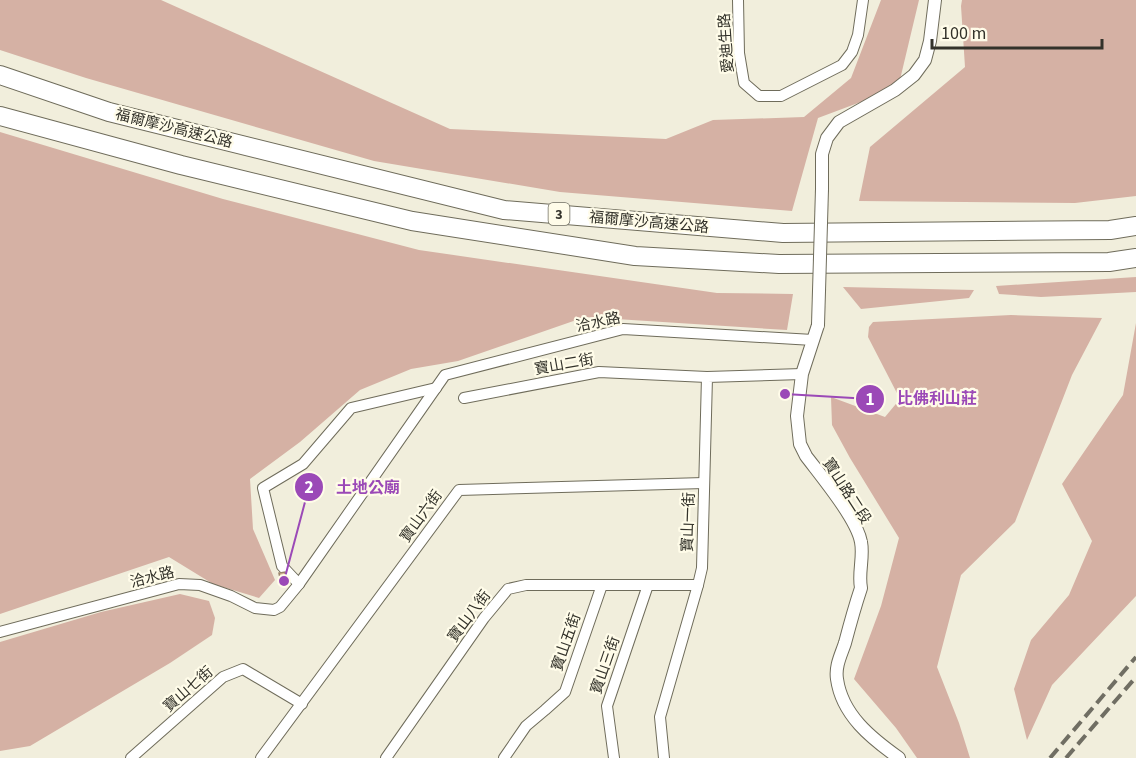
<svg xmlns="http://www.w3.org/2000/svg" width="1136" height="758" font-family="'Source Sans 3','Noto Sans TC',sans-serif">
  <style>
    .green { fill: #d5b1a4 }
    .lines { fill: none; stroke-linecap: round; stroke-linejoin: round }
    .minor-casing { stroke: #6f6c5b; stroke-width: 12 }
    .tertiary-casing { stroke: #6f6c5b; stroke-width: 14 }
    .motorway-casing { stroke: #6f6c5b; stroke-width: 20 }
    .minor { stroke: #fff; stroke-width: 10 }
    .tertiary { stroke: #fff; stroke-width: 12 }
    .motorway { stroke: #fff; stroke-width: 18 }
    .rail { stroke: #706e63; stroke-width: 4; stroke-dasharray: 12 6; stroke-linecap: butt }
    .tertiary-bridge-casing { stroke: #6f6c5b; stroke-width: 14; stroke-linecap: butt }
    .tertiary-bridge { stroke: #fff; stroke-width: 12 }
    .wall { fill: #bba183 }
    .building { fill: #dabb98; stroke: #99836a; stroke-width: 1.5 }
    .labels { text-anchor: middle; stroke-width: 4.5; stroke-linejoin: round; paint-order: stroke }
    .shield { fill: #fffce9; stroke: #706f63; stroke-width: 1.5 }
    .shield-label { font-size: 14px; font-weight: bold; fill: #33322a }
    .street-label { font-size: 15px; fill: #33322a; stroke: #fffce9 }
    .leader { fill: none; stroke: #9b49b7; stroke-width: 2 }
    .callout-dot { fill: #9b49b7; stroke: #fffce9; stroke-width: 2 }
    .mark-label { font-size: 18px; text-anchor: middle; font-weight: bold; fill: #fff }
    .callout-label { font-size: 16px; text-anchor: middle; font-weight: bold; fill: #9b49b7; stroke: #fffce9; stroke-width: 4.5; stroke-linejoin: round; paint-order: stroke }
  </style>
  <rect width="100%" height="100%" fill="#f1eedc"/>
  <!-- green -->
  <g class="green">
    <path d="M0,0H161L450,129L666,139L713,120L804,117L851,78L881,0H919L898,88L818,118L792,211L560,192L374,161L86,78L0,50Z"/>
    <path d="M962,0H1136V196L1075,203L859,201L870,147L965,67L961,6Z"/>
    <path d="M0,132L223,199L419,250L717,293L793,294L787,330L585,317L458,361L411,369L360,390L300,442L250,479L253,529L275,580L259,598L213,584L169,557L0,614Z"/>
    <path d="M1136,277V292L1041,297L999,294L996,286Z"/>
    <path d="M843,287L974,290L969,298L861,309Z"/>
    <path d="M1011,315L1102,318L1072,375L1015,522L961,575L937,667L959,723L970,758H917L896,728L854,679L881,606L899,538L850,458L832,425L831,397L885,417L900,399L868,337L869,327L873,322Z"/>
    <path d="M1136,323V596L1052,685L1027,740L1014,689L1031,640L1069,595L1092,541L1062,484L1123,395Z"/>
    <path d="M180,594L209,601L215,618L212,635L170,663L30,746L0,751V642L101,612Z"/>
  </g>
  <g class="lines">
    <!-- minor casing -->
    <g class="minor-casing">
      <g id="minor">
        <path d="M738,0L739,53L744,83L759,96H781L842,65L852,52L858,35L863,0"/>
        <path d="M464,398L599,372L707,377"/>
        <path d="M299,584L282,566L263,488L303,464L351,408L436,388"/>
        <path d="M0,632L179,584L200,585L231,596L255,608L274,610L280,607L299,584L445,375L623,329L813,340"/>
        <path d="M131,758L223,677L243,669L302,704"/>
        <path d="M261,758L459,490L704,483"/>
        <path d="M386,758L484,618L508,589L526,585H698"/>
        <path d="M504,758L526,726L545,710L565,692L602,585"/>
        <path d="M614,758L607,706L648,585"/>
        <path d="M664,758L660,717L698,585L702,568L707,377L802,374"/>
      </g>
    </g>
    <!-- tertiary casing -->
    <g class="tertiary-casing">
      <g id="tertiary">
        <path d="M822,189V154L827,138L839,122L895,90L914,75L925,60L930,41L935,0"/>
        <path d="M818,325L802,374L797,416L800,444L806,456C821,476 857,519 861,542C864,557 858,573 861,588C855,606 850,624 845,643C841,655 835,666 837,679C842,715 871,738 899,758"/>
      </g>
    </g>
    <!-- motorway casing -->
    <g class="motorway-casing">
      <g id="motorway">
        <path d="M0,75L109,112L504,210L783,233L1110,230L1136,226"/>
        <path d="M0,116L181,165L412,221L635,256L779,264L1109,262L1136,258"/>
      </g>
    </g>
    <!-- minor -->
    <use href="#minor" class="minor"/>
    <!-- tertiary -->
    <use href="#tertiary" class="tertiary"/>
    <!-- motorway -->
    <use href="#motorway" class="motorway"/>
    <!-- rail -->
    <g class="rail">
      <path d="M1050,758L1136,657"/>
      <path d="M1066,758L1136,677"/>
    </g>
    <!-- tertiary-bridge casing -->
    <g class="tertiary-bridge-casing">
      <path id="tertiary-bridge" d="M818,325L822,189"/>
    </g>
    <!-- tertiary-bridge -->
    <use href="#tertiary-bridge" class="tertiary-bridge"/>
  </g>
  <!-- wall -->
  <path class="wall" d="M286,576L288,585L282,586L281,583Z"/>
  <!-- building -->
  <path class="building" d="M285,572L287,581L281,583L279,573Z"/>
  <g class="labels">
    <!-- shield labels -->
    <rect class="shield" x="548.5" y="203" width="21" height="22" rx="4.5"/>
    <g class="shield-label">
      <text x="559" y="219">3</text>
    </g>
    <!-- street labels -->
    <g class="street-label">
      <text transform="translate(726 43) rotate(-94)" y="5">愛迪生路</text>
      <text transform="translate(174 128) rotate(14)" y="5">福爾摩沙高速公路</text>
      <text transform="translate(649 222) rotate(5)" y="5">福爾摩沙高速公路</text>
      <text transform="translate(598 322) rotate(-12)" y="5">洽水路</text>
      <text transform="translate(564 364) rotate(-10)" y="5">寶山二街</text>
      <text transform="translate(847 491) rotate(57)" y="5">寶山路二段</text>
      <text transform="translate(421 516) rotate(-54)" y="5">寶山六街</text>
      <text transform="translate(688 522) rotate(-88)" y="5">寶山一街</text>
      <text transform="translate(152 577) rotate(-14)" y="5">洽水路</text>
      <text transform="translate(469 616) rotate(-53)" y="5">寶山八街</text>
      <text transform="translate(566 642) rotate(-71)" y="5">寶山五街</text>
      <text transform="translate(605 665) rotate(-71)" y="5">寶山三街</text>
      <text transform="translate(188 689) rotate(-41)" y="5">寶山七街</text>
    </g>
  </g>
  <!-- callouts -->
  <path class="leader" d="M785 394L870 399M284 581L309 487"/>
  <g class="callout-dot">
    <circle cx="785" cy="394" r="6"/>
    <circle cx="284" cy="581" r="6"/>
    <circle cx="870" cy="399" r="15"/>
    <circle cx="309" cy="487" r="15"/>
  </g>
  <g class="mark-label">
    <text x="870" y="405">1</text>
    <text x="309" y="493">2</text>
  </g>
  <g class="callout-label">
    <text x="937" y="404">比佛利山莊</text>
    <text x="368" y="493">土地公廟</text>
  </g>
  <!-- scale -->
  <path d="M932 39v9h170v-9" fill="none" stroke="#33322a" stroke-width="3"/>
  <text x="941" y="39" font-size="18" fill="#33322a" stroke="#fffce9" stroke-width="4.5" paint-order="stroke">100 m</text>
</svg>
